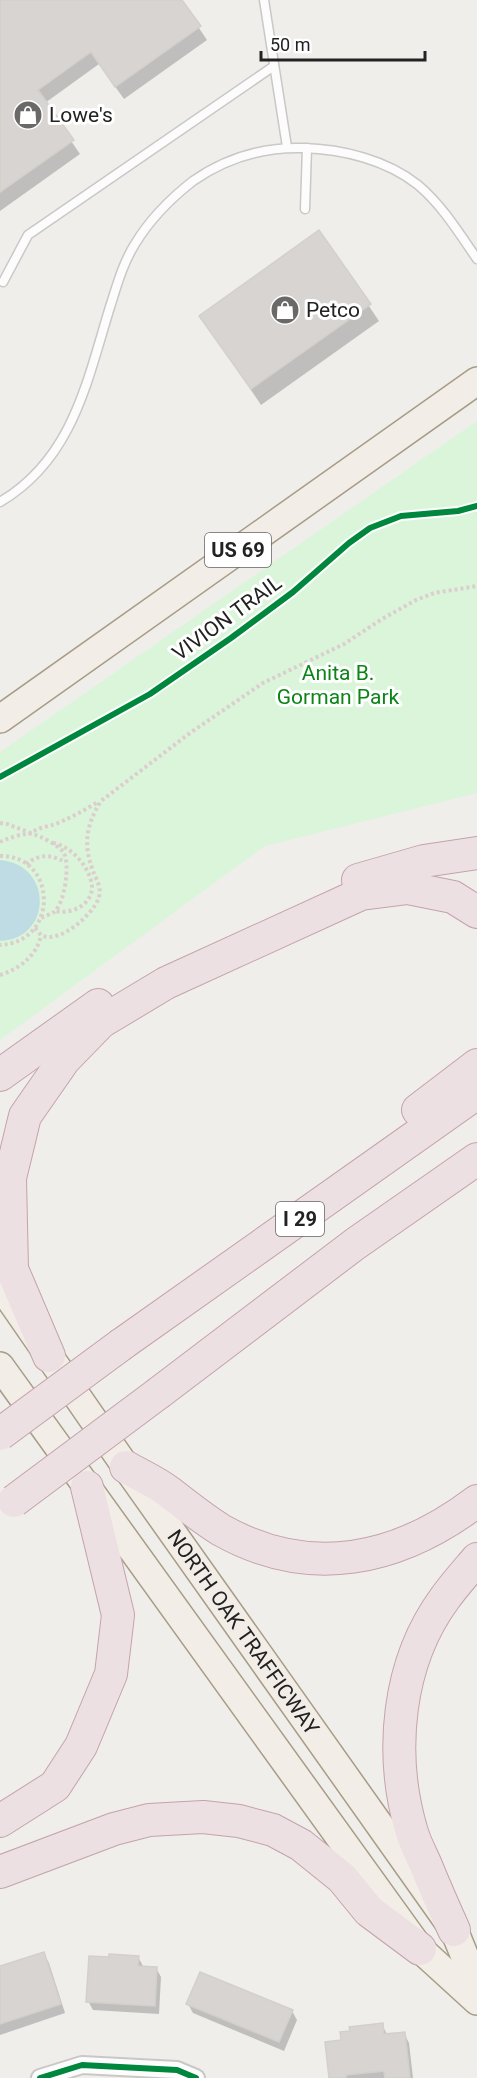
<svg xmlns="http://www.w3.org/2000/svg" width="477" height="2078" font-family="Roboto,sans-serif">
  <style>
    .park { fill: #daf5da }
    .water { fill: #bfdbe3 }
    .shadow { fill: #0003 }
    .building { fill: #d7d4d2; stroke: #d3d0cc; stroke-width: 1.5 }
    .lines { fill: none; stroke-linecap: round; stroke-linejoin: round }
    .lane-casing { stroke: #c9c8c7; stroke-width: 11 }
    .street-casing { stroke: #c9c8c7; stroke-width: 20 }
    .primary-casing { stroke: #a79c86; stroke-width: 30 }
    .highway-casing { stroke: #c5a2ac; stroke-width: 34 }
    .path { stroke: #dccecd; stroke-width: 4; stroke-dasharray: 3 3; stroke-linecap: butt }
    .lane { stroke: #fdfcfc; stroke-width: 8 }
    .street { stroke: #fdfcfc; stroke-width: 16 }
    .primary { stroke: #f3ede7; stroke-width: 27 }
    .highway { stroke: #ece0e2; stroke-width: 32 }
    .highway-bridge-casing { stroke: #c5a2ac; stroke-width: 34; stroke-linecap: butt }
    .highway-bridge { stroke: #ece0e2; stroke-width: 32 }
    .cycleway-casing { stroke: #fff; stroke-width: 10 }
    .cycleway { stroke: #00873e; stroke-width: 6 }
    .labels { text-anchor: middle; stroke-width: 6; stroke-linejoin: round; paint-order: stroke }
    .shield { fill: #fff; stroke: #646464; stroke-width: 1.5 }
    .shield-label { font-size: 20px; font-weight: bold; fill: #222 }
    .poi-label { font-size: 21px; fill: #222; stroke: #fff; text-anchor: start }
    .street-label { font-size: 21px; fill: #222; stroke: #fff }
    .park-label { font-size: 21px; fill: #0c8416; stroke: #fff }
  </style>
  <rect width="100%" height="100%" fill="#f0eeeb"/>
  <!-- park -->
  <path class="park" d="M477,421V793L265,846L0,1040V752Z"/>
  <!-- water -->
  <path class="water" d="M0,860C54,865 52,939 0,941Z"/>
  <!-- shadow -->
  <g class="shadow">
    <path d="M0,0H180L207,40L124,99L99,64L45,103L80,154L0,211Z"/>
    <path d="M319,232L379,321L261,405L201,316Z"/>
    <path d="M44,1954L49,1963L65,2013L0,2035V1968Z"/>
    <path d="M138,1957L143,1966L156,1968L161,1977L159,2014L93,2010L88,2001Z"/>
    <path d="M188,2004L292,2011L297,2020L284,2051L193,2013Z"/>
    <path d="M382,2025L387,2034L404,2033L409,2043L413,2078H330L343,2041Z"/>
  </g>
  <!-- building -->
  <g class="building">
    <path d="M0,0H182L201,26L115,87L91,52L38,90L74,140L0,192Z"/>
    <path d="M319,230L371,304L251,389L199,316Z"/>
    <path d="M44,1952L61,2004L0,2024V1966Z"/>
    <path d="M109,1954L139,1956L138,1966L157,1967L155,2006L86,2002L89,1956L109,1957Z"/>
    <path d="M200,1972L293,2010L279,2042L186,2004Z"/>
    <path d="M383,2023L384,2034L405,2032L410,2078H385L384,2071L346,2075V2078H329L325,2042L341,2040L340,2032L350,2031L349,2027Z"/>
  </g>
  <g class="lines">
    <!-- lane casing -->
    <g class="lane-casing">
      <g id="lane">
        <path d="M264,0L287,147"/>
        <path d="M305,209L307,148"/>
        <path d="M3,282L28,235L274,66"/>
        <path d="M0,502C73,459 87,381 110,307C117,285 123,263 135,244C150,219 170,199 193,181C226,158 263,147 303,148C342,149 387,160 418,185C442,205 459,233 477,259"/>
      </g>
    </g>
    <!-- street casing -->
    <g class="street-casing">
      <path id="street" d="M40,2078L82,2065L177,2070L196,2078"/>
    </g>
    <!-- primary casing -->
    <g class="primary-casing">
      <g id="primary">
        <path d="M0,719L477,381"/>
        <path id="s1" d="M0,1285L126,1467L454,1930L477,1986"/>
        <path d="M0,1366L420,1949L477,2001"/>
      </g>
    </g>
    <!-- highway casing -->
    <g class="highway-casing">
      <g id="highway">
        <path d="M358,880L424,861L477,853"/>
        <path d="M0,1075L98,1005"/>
        <path d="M418,1110L477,1065"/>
        <path d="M122,1344L477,1093"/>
        <path d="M49,1356L12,1269L10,1178L25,1116L64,1060L101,1022L166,983L361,894L408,888L453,897L477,912"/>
        <path d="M160,1392L355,1244L477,1159"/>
        <path d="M126,1467C140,1475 156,1482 169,1492C186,1505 203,1519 221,1530C310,1580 398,1561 477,1501"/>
        <path d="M0,1821L55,1786L81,1746L111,1674L118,1615L87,1487"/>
        <path d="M0,1872L114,1829L149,1820L203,1817L239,1821L273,1830L301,1845L342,1878L369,1911L420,1949"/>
        <path d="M454,1930C444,1908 434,1885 425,1863C420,1852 414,1841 411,1829C389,1753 397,1663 445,1598C455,1584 466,1572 477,1559"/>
      </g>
    </g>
    <!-- path -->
    <g class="path">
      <path d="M0,823L7,824L31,833C39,827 48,827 58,823C72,817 85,810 98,802"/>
      <path d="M0,842C6,839 26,832 32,834C39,835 60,846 64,853C70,865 65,903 54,912C51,914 45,916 41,918"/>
      <path d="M53,843C71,846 90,867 92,886C93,905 70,915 55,911"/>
      <path d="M0,856C57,855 60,942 0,945"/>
      <path d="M26,864C39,854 51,854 65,862"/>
      <path d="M35,928C36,929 40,934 41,935C59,945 94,914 99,897C102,888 96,879 93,871C83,844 86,825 101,801L190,733L263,683L344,644L382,619L416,600L434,593L477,586"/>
      <path d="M0,975C19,969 37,956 41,935"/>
    </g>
    <!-- lane -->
    <use href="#lane" class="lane"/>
    <!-- street -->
    <use href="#street" class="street"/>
    <!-- primary -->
    <use href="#primary" class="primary"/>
    <!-- highway -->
    <use href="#highway" class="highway"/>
    <!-- highway-bridge casing -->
    <g class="highway-bridge-casing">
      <g id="highway-bridge">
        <path d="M0,1434L122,1344"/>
        <path d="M14,1501L160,1392"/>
      </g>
    </g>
    <!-- highway-bridge -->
    <use href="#highway-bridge" class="highway-bridge"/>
    <!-- cycleway casing -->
    <g class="cycleway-casing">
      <g id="cycleway">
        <path d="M0,777L150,694L231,638L293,592L349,543L370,528L401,516L458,511L477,506"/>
        <path d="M40,2078L82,2065L177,2070L196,2078"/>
      </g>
    </g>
    <!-- cycleway -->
    <use href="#cycleway" class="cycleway"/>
  </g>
  <!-- icons -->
  <defs>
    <g id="shop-disc" transform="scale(1.5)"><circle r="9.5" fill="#6a6968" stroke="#fff"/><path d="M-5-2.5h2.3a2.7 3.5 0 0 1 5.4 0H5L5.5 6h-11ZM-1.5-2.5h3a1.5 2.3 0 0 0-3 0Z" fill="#fff"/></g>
  </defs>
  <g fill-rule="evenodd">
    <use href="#shop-disc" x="28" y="115"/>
    <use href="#shop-disc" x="285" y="310"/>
  </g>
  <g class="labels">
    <!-- shield labels -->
    <g class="shield">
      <rect x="205" y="533" width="66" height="34" rx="4.5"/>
      <rect x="276" y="1202" width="48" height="34" rx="4.5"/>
    </g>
    <g class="shield-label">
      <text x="238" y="557">US 69</text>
      <text x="300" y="1226">I 29</text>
    </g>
    <!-- poi labels -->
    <g class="poi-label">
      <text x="49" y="122">Lowe's</text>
      <text x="306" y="317">Petco</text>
    </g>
    <!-- street labels -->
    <g class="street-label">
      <text transform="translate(227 618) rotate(-36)" y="7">VIVION TRAIL</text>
      <text dy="7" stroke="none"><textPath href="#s1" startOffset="424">NORTH OAK TRAFFICWAY</textPath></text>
    </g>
    <!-- park labels -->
    <g class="park-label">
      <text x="338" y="680">Anita B.<tspan x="338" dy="24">Gorman Park</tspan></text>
    </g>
  </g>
  <!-- scale -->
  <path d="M261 51v9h164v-9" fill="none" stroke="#222222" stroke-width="3"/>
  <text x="270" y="51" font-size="18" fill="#222222" stroke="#ffffff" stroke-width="4.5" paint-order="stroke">50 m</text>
</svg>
